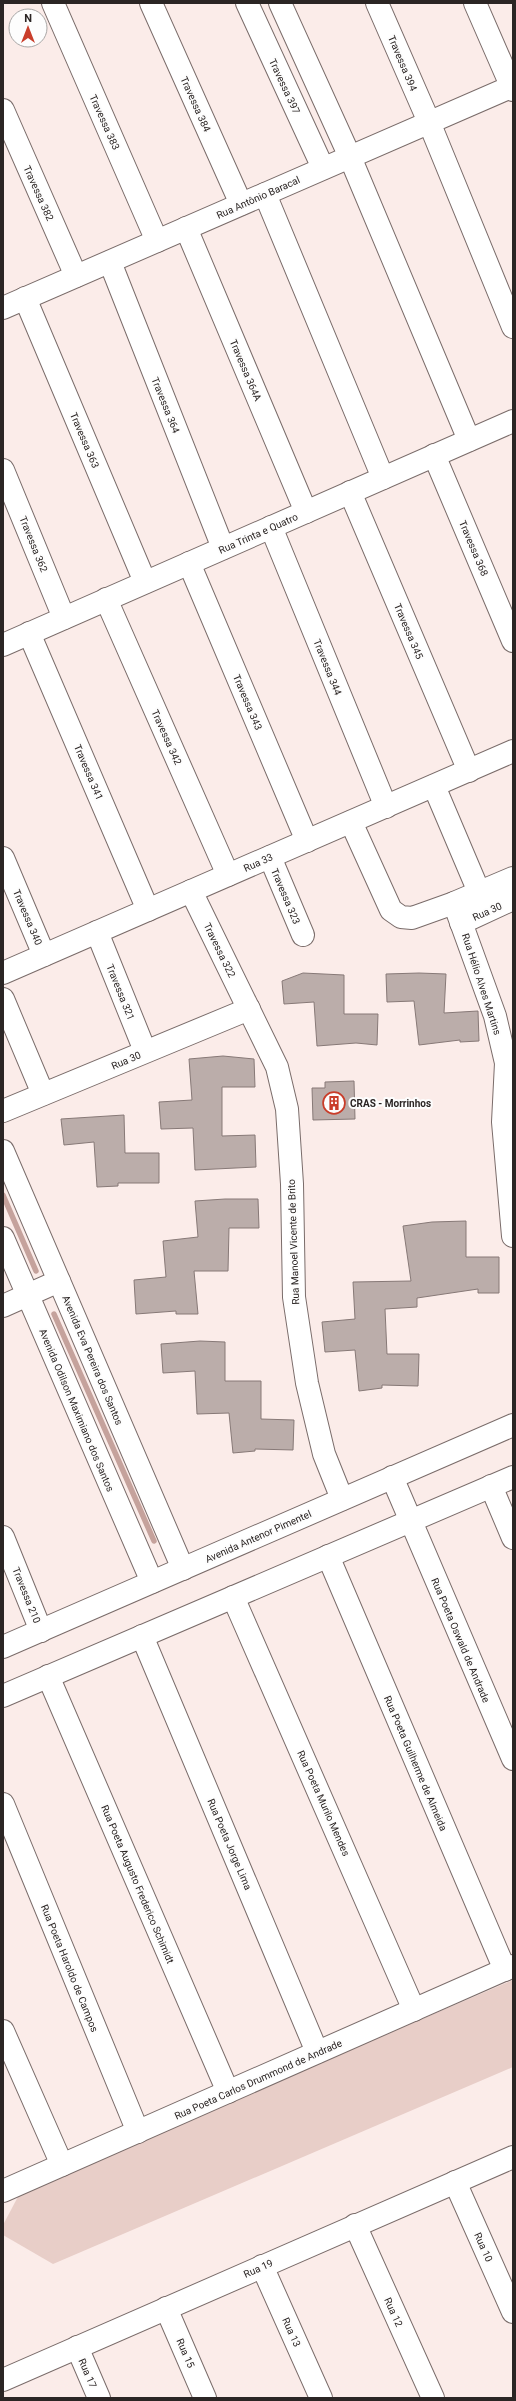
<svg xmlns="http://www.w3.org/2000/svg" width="516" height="2401" font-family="Roboto,sans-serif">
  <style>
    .green { fill: #e8cec8 }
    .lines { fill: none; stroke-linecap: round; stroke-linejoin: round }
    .stream { stroke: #c5a29c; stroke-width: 5.5 }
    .building { fill: #bbadaa; stroke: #877977 }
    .minor-casing { stroke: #7a6c6a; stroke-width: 24 }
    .minor { stroke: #fff; stroke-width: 22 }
    .labels { text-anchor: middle; stroke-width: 4; stroke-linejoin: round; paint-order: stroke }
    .street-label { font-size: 10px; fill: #2b2524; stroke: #fdfdfd }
    .poi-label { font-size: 10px; font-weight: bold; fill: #2b2524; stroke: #fdfdfd; text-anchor: start }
  </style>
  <rect width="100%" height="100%" fill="#fbece9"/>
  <!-- green -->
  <path class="green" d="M513,1980V2067L53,2264L3,2235V2225L21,2191Z"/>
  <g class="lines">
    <!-- stream -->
    <g class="stream">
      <path d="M3,1195L36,1271"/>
      <path d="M54,1314L154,1541"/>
    </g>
  </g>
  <!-- building -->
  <g class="building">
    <path d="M303,973L344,975V1014H378L377,1045L356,1043L317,1046L314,1002L284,1004L282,981Z"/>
    <path d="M419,973L446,974L444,1013L478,1011L479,1041L460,1042V1040L419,1045L414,1001L387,1002L386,974Z"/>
    <path d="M223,1056L254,1059L255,1087H222V1136L255,1135L256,1167L195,1170L193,1128L161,1129L159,1102L192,1100L189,1059Z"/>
    <path d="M354,1081L355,1119L313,1120L312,1088H325V1082Z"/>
    <path d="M124,1115L125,1153H159V1183H118V1186L97,1187L94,1142L64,1145L61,1119Z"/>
    <path d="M225,1199H258L259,1228H229L228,1271H194L198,1314H176V1311L136,1314L134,1280L166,1277L163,1241L198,1237L195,1201Z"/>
    <path d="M466,1221V1257H499V1293H478V1289L417,1298V1307L385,1309L387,1354H419L418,1386L382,1385V1388L359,1391L355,1350L325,1352L322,1322L355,1319L353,1282L411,1281L403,1226L432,1222Z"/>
    <path d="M200,1341L225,1342V1381H261V1419L294,1420L293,1450L255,1449V1451L233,1453L229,1413L197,1414L195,1371L163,1373L161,1344Z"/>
  </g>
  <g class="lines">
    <!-- minor casing -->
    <g class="minor-casing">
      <g id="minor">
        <path d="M53,3L157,241"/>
        <path d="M151,3L241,204"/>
        <path d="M247,3L323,168"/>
        <path d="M280,3L350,157L469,440"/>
        <path d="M377,3L429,122L513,327"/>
        <path d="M475,3L513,90"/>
        <path d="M3,110L76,276"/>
        <path d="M265,194L383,478"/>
        <path d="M186,228L306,512"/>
        <path d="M110,262L223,548"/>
        <path d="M25,298L145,582"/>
        <path d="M3,308L513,86"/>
        <path d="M434,455L513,641"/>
        <path d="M3,470L64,618"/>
        <path d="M350,492L469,771"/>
        <path d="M271,527L386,807"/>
        <path d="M189,563L307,841"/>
        <path d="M106,599L228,875"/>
        <path d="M29,633L148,910"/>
        <path d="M3,645L513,421"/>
        <path d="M434,786L479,892"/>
        <path d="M351,822L391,910L401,917L412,918L454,903L513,878"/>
        <path d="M270,857L303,935"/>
        <path d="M3,858L44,955"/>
        <path d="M191,891L277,1067L287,1109L292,1184L294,1297L307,1383L324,1454L342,1499"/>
        <path d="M454,903L495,1016L506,1063L503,1122L513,1236"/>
        <path d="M461,923L513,899"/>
        <path d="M97,932L145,1051"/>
        <path d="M3,973L513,751"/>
        <path d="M3,999L43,1094"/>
        <path d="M3,1111L249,1009"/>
        <path d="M3,1151L183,1569"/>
        <path d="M3,1238L152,1582"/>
        <path d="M3,1306L59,1281"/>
        <path d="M392,1477L513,1759"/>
        <path d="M491,1486L513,1538"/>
        <path d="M3,1537L41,1631"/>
        <path d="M328,1556L505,1970"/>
        <path d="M233,1597L414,2010"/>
        <path d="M142,1636L317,2052"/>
        <path d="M3,1647L513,1425"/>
        <path d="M48,1676L228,2092"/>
        <path d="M3,1696L513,1477"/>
        <path d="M3,1804L138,2132"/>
        <path d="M3,2031L62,2165"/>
        <path d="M455,2182L513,2312"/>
        <path d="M3,2191L513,1966"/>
        <path d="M355,2225L433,2398"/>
        <path d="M262,2266L321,2398"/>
        <path d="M166,2308L205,2398"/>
        <path d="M77,2347L99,2398"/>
        <path d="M3,2380L513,2157"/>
      </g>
    </g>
    <!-- minor -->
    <use href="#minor" class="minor"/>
  </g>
  <!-- icons -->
  <defs>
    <g id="building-ring" transform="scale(1.15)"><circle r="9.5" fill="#fdfdfd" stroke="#c93d2a" stroke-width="1.5"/><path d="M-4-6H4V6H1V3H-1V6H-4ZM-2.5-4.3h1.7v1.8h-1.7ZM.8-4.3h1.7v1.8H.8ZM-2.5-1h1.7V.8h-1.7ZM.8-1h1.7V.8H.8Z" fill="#c93d2a"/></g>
  </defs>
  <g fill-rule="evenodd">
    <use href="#building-ring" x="334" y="1103"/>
  </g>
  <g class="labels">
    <!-- street labels -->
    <g class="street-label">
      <text transform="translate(403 63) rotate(67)" y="4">Travessa 394</text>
      <text transform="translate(285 86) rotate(65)" y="4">Travessa 397</text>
      <text transform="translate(196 104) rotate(66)" y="4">Travessa 384</text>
      <text transform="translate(105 122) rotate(66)" y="4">Travessa 383</text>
      <text transform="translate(39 193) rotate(66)" y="4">Travessa 382</text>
      <text transform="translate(258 197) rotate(-24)" y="4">Rua Antônio Baracal</text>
      <text transform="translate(246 370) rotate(67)" y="4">Travessa 364A</text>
      <text transform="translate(166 405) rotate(68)" y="4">Travessa 364</text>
      <text transform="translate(85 440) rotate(67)" y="4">Travessa 363</text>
      <text transform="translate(258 533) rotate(-24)" y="4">Rua Trinta e Quatro</text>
      <text transform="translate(34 544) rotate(68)" y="4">Travessa 362</text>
      <text transform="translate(474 548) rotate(67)" y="4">Travessa 368</text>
      <text transform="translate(409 631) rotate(67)" y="4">Travessa 345</text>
      <text transform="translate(328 667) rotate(68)" y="4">Travessa 344</text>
      <text transform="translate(248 702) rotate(67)" y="4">Travessa 343</text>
      <text transform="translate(167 737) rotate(66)" y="4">Travessa 342</text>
      <text transform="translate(89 772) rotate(67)" y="4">Travessa 341</text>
      <text transform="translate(258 862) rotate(-24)" y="4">Rua 33</text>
      <text transform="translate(286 896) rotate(67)" y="4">Travessa 323</text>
      <text transform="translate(487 911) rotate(-24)" y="4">Rua 30</text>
      <text transform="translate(28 917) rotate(67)" y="4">Travessa 340</text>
      <text transform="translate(220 950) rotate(64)" y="4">Travessa 322</text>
      <text transform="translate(482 984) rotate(72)" y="4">Rua Hélio Alves Martins</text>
      <text transform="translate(121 992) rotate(68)" y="4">Travessa 321</text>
      <text transform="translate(126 1060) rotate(-23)" y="4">Rua 30</text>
      <text transform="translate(293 1242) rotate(-92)" y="4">Rua Manoel Vicente de Brito</text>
      <text transform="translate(93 1360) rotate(67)" y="4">Avenida Eva Pereira dos Santos</text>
      <text transform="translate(77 1410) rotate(67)" y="4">Avenida Odilson Maximiano dos Santos</text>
      <text transform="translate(258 1536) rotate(-24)" y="4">Avenida Antenor Pimentel</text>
      <text transform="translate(27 1595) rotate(68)" y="4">Travessa 210</text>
      <text transform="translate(461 1640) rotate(67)" y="4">Rua Poeta Oswald de Andrade</text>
      <text transform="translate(416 1763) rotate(67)" y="4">Rua Poeta Guilherme de Almeida</text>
      <text transform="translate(324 1803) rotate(66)" y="4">Rua Poeta Murilo Mendes</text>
      <text transform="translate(230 1844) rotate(67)" y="4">Rua Poeta Jorge Lima</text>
      <text transform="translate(138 1884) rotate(67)" y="4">Rua Poeta Augusto Frederico Schimidt</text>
      <text transform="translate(70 1968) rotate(68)" y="4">Rua Poeta Haroldo de Campos</text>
      <text transform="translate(258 2079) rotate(-24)" y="4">Rua Poeta Carlos Drummond de Andrade</text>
      <text transform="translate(484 2247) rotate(66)" y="4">Rua 10</text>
      <text transform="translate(258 2268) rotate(-24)" y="4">Rua 19</text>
      <text transform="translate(394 2312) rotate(66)" y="4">Rua 12</text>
      <text transform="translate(292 2332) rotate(66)" y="4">Rua 13</text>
      <text transform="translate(186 2353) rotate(67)" y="4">Rua 15</text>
      <text transform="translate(88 2373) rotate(67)" y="4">Rua 17</text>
    </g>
    <!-- poi labels -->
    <g class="poi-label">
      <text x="350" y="1107">CRAS - Morrinhos</text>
    </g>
  </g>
  <!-- border -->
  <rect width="516" height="2401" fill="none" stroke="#2b2524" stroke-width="8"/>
  <!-- north arrow -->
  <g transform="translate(28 28)"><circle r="19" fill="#fdfdfd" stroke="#a9a7a6"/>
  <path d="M0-3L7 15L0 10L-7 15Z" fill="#c93d2a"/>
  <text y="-6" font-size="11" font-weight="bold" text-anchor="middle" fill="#2b2524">N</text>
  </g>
</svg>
